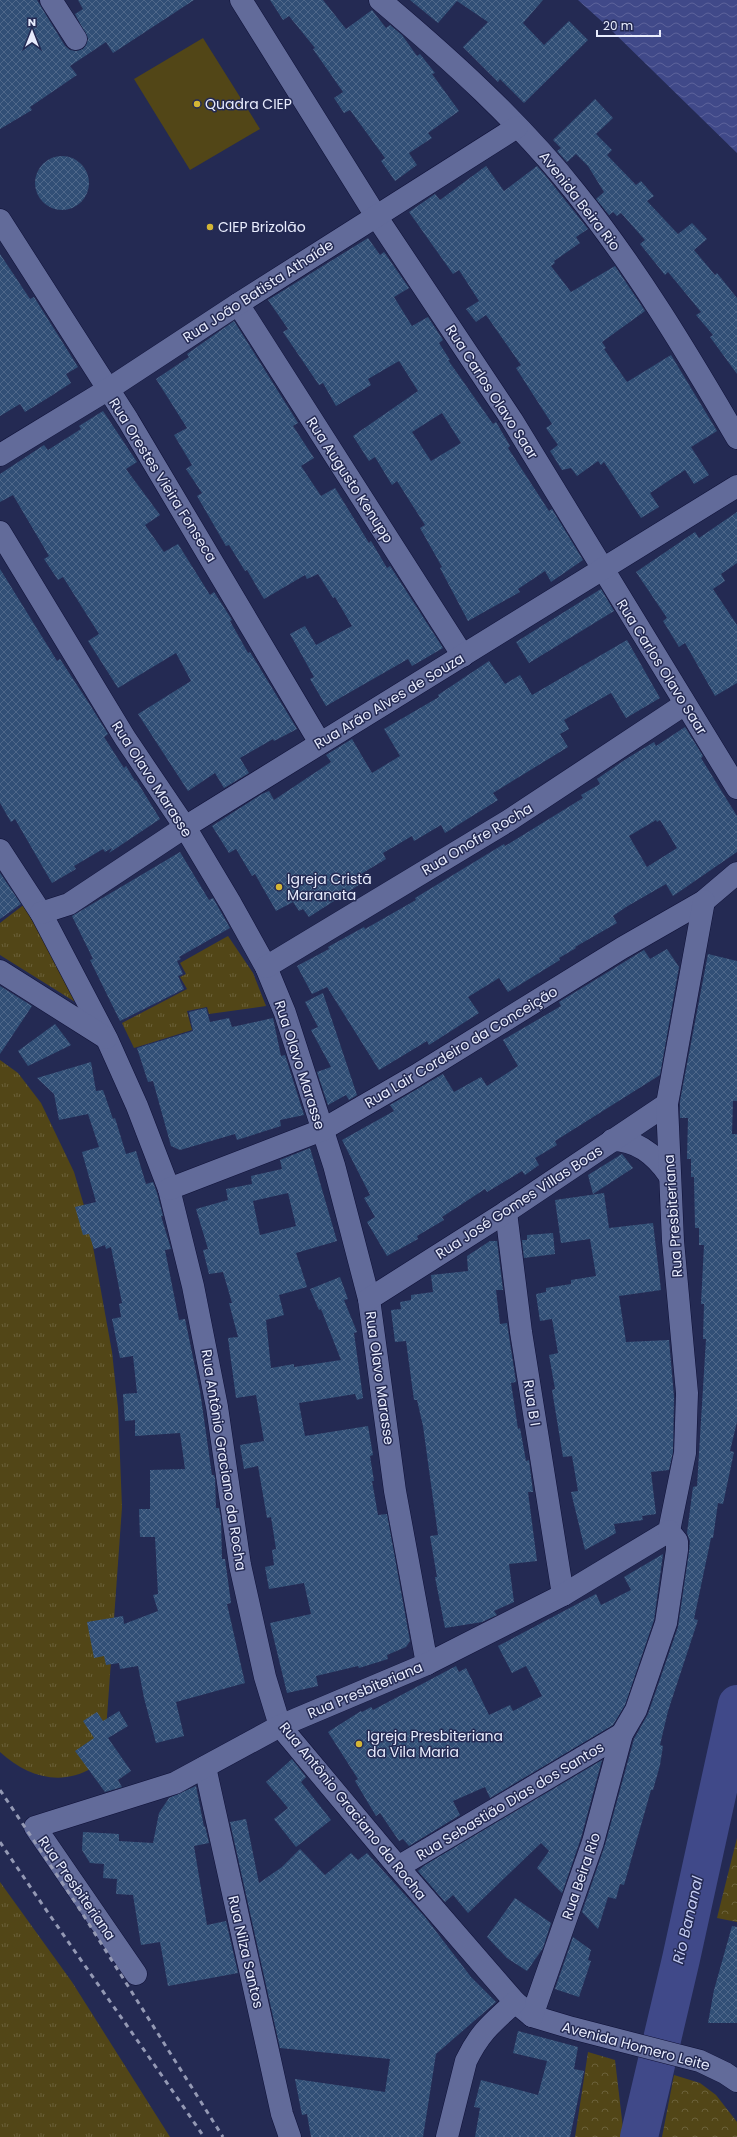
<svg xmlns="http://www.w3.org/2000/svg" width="737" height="2137" font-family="Poppins,sans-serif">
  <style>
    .grass { fill: url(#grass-tufts) }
    .forest { fill: url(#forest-crowns) }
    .garden { fill: #524617 }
    .water { fill: url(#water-waves) }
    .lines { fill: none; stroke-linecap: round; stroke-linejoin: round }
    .river { stroke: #404989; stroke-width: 38 }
    .building { fill: url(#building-cross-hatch); fill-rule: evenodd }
    .minor-casing { stroke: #0e1037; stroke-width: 23 }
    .minor { stroke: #626b9a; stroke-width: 22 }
    .rail { stroke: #9499b4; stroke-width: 3; stroke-dasharray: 5 5; stroke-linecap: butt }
    .poi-dot { fill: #d4b635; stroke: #242a53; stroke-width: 1.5 }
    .labels { text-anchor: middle; stroke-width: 3; stroke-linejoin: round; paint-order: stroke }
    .poi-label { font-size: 14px; fill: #e8ecfd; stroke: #242a53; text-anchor: start }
    .street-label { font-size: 14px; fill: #e8ecfd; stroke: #242a53 }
    .water-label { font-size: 15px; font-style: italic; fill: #c5cdf4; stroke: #242a53 }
  </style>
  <defs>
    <pattern id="grass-tufts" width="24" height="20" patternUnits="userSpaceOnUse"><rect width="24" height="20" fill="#524617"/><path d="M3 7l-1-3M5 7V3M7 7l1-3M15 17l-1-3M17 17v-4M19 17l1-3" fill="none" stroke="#6b613a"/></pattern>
    <pattern id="forest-crowns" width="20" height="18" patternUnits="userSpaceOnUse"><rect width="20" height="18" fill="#524617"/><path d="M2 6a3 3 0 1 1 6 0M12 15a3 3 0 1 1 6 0" fill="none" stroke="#6b613a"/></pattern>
    <pattern id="water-waves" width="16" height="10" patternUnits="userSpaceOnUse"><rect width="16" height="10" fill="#404989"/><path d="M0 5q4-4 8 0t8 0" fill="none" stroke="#5c639b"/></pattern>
    <pattern id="building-cross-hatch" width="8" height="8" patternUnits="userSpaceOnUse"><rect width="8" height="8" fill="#314f76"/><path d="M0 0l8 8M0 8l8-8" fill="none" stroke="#4f688a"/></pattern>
  </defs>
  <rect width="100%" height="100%" fill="#242a53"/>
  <!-- grass -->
  <g class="grass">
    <path d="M26,903L80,1005L0,955V923Z"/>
    <path d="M228,936L253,973L266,1006L209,1014L207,1007L187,1011L192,1030L134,1048L122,1023L187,989L180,977L186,974L180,963Z"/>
    <path d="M0,1060L18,1073L41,1103L74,1172L88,1219L112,1352L118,1408L122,1507L106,1731L92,1768C60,1787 26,1776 0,1752Z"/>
    <path d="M0,1882L72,1982L170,2137H0Z"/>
  </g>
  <!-- forest -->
  <g class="forest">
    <path d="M737,1838V1922L717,1918Z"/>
    <path d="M588,2052L615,2060L624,2137H575Z"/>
    <path d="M674,2075L700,2083L716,2095L737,2122V2137H662Z"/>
  </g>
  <!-- garden -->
  <path class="garden" d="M203,38L260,129L190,170L134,79Z"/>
  <!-- water -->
  <path class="water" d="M578,0H737V153L607,26Z"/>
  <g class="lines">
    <!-- river -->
    <path class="river" d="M639,2137L681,1959L737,1704"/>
  </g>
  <!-- building -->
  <g class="building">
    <path d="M0,0H37L65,46L70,50L76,51L83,49L88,39L75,14L83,9L78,0H194L113,53L106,42L70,66L77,75L30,107L32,110L0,129Z"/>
    <path d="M270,0H323L346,29L372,10L386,28L390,25L402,35L417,56L420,54L435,73L432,74L459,111L428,133L432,138L409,153L417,165L395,181L381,161L385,158L350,110L344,113L334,98L343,92L313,49L315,48L289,16L283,20Z"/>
    <path d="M410,0H543L523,23L544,45L569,21L588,40L524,103L500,79L498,82L463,47L488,22L457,1L438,23Z"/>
    <path d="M595,99L613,118L596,134L612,150L607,155L636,185L641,181L654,196L647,201L678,234L692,223L707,239L694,250L715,275L717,273L737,298V374L710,337L713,335L696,315L701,312L668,272L665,275L640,244L645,240L621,213L617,216L613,212L609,215L596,199L604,192L588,166L576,154L567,162L557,151L561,148L553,140Z"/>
    <circle cx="62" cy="183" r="27"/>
    <path d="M486,166L504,191L537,166L545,175L588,229L576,237L580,243L554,261L555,263L551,266L571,292L615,266L645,311L602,342L606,348L604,349L627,382L671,355L717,431L691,447L709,475L694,484L685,470L650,493L659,507L641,518L604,462L601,465L598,461L577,476L571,468L562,470L550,451L558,445L546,428L552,424L516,368L521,365L486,315L476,322L466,309L479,301L459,270L453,274L409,212L435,194L440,200Z"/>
    <path d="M368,238L380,255L384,252L409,288L394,297L412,326L428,317L443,340L439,343L450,360H448L493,424L496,422L510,446L508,448L549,511L552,509L583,560L551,582L545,571L518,589L520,592L468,621L440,568L442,567L420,528L425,525L397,481L392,485L375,457L369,461L353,436L418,391L399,361L368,379L371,385L336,406L323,383L319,385L283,332L288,329L268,300ZM442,413L461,443L431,461L412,432Z"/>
    <path d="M0,254L30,299L34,297L78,367L66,374L71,383L51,396L25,412L20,404L0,416Z"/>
    <path d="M234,321L298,423L293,426L314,458L301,466L321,496L335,488L369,543L371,541L387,568L390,566L443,648L412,666L408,659L326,706L310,679L314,677L290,634L305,626L316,645L352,626L335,597L333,598L318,574L307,579L305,575L264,599L247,570L245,571L229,545L226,546L197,496L202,493L186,469L192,465L174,435L187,428L156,379L189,357L187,354Z"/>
    <path d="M103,411L137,462L126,469L160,515L145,525L164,552L178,544L210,595L214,592L232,620L230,621L248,653L250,652L297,729L274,741L273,739L240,758L249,773L224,788L215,773L188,791L138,714L191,681L176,653L118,688L88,641L99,634L63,577L58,580L44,559L49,556L13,495L0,502V474L44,445L48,450L81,429L79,426Z"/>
    <path d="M737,512V563L721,574L725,581L713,589L737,625V683L715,696L685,643L679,647L663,621L667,618L636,572L695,532L699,538Z"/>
    <path d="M0,569L57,661L60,659L90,705L108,734L104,737L124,768L126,766L135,781L136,780L160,819L109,853L112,848L105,852L103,849L74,866L76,869L52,883L15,819L11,822L0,803Z"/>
    <path d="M601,589L614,611L529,663L516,642Z"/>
    <path d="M627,640L660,698L626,718L611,693L564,720L569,729L560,734L568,747L493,793L498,800L445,833L441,825L414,841L412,836L383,853L386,859L361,874L365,881L309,917L303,909L299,911L293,902L276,911L255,874L252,876L236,849L229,853L212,826L262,794L269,791L274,800L331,762L326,755L352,739L372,773L400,756L384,729L439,697L438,695L489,661L505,684L520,675L532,695Z"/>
    <path d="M685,727L703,756L701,758L737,816V852L673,896L666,884L626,907L613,916L617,923L575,947L576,948L559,958L560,960L508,992L499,978L468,997L479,1013L429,1045L427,1041L379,1070L327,987L312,994L297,966L329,949L328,947L364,927L365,929L416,900L415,898L504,844L505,846L583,798L581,795L600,784L597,779L626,759L654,742L656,746ZM656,820L657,822L660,820L677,848L647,867L629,836Z"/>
    <path d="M180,852L209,900L213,898L230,928L179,957L181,959L177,961L183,974L178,976L184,989L120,1021L90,960L93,959L72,916Z"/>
    <path d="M0,873L21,904L0,919Z"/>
    <path d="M667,949L679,967L660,1075L555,1141L557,1145L535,1158L539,1165L525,1175L522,1171L487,1192L485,1189L442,1217L444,1220L417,1236L418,1239L387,1256L367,1222L375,1217L364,1198L370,1195L342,1140L394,1111L390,1105L443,1074L454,1092L481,1077L487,1086L518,1066L503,1040L561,1006L559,1002L644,950L650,959Z"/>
    <path d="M708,954L737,961V1101H733L732,1134H737V1422L730,1451L734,1452L723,1504L718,1503L713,1538H711L694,1619L698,1620L668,1711L660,1745L663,1746L660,1765L653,1790H651L624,1885L620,1884L616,1899L608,1897L598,1929L582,1912L605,1845L634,1739L648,1714L678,1627L689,1552L690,1541L687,1533L693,1487L697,1486L706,1339H703L704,1304H701L704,1245H699V1228H695L694,1177H691V1159H687L688,1118H680V1101Z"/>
    <path d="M0,986L32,1006L0,1054Z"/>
    <path d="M323,993L357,1095L349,1100L346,1095L328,1105L317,1072L331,1067L311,1030L318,1027L305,1002Z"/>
    <path d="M206,1008L210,1022L229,1018L232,1027L273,1018L281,1056L285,1055L304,1115L280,1120L281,1126L237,1140L235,1134L180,1150L171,1146L153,1081L148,1082L137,1048L193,1031L189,1012Z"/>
    <path d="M55,1024L71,1045L28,1066L18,1051Z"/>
    <path d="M91,1062L96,1091L103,1090L113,1119L115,1118L126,1154L136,1151L146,1184L153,1182L157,1193L163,1216H161L171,1249L165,1250L179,1320L185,1319L200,1391L212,1475H214L215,1478L216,1508H219L221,1519L222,1559H225L231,1603L227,1604L245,1683L176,1702L184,1736L156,1743L144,1698L138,1666L120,1669L119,1663L106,1665L104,1656L94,1658L87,1622L123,1616L124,1624L158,1611L153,1595L158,1594L155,1537H140L139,1509H150V1470L185,1469L180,1433L135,1436V1420L125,1421L123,1394L137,1393L133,1356L120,1358L112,1319L121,1317L119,1304L122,1303L111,1247L106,1249L105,1245L94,1249L89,1234L83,1235L75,1207L96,1202L82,1152L99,1147L88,1114L59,1120L54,1094L37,1078Z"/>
    <path d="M310,1148L337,1241L296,1253L307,1287L279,1295L284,1315L266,1320L271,1368L294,1364V1367L341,1360L321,1309L319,1310L310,1289L340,1277L348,1299L344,1300L357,1332L354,1333L363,1398L357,1400L355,1394L299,1403L305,1436L368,1426L373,1455L370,1456L374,1481H372L378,1515L387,1514L410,1641L406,1647L387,1655L388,1659L359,1668L358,1666L316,1676L318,1686L287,1693L270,1623L311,1614L304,1583L269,1589L265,1567L274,1565L272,1550L276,1549L271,1517L267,1518L258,1466L244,1469L240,1445L264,1441L256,1395L236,1398L228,1338L238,1337L229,1303H232L223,1272L209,1274L203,1250L208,1249L196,1209L228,1200L226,1189L252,1184L251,1176L282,1169L280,1160ZM288,1193L296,1226L260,1235L253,1201Z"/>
    <path d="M622,1154L633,1168L593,1194L588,1175Z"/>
    <path d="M604,1193L609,1228L653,1223L661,1290L619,1296L626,1342L669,1340L674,1397L673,1452L669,1470L651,1472L656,1514L642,1516L643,1520L614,1524L616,1533L585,1550L571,1492L578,1491L572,1456L563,1457L552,1390L555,1389L549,1355L558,1353L552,1319L540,1321L536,1294L546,1292V1288L571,1284V1280L596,1276L590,1239L561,1243L555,1200Z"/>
    <path d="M553,1233L555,1254L524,1258L522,1240H527V1235Z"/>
    <path d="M490,1241H497L503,1290H496L500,1324L507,1323L516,1382L511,1383L518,1429L520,1428L526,1461L529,1460L533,1492H528L537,1561L509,1564L514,1602L494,1611L497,1615L482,1622L445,1628L435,1577H437L430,1536L438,1535L423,1426L417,1400H414L406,1341L395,1342L391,1310L401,1309L400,1302L411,1300V1295L433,1292L431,1275L468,1271L467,1256Z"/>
    <path d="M663,1554L654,1620L625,1705L613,1725L490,1798L485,1787L453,1801L460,1815L409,1846L403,1839L399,1841L380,1813L376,1816L355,1781L358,1779L328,1732L361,1711L362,1712L371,1707L373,1710L456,1666L459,1672L466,1668L489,1715L510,1705L513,1711L542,1696L526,1666L512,1673L498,1646L596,1594L601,1605L631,1590L624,1577Z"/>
    <path d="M119,1711L128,1726L108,1738L131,1771L118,1780L122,1787L105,1792L75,1751L94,1738L83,1721L97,1712L103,1721Z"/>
    <path d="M292,1759L306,1777L301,1782L331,1820L296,1847L274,1819L288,1808L266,1782Z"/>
    <path d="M602,1760L581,1838L562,1893L537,1868L549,1851L541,1843L468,1913L453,1895L445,1902L418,1871L425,1865Z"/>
    <path d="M196,1786L204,1827L205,1826L209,1843L194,1846L207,1925L226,1921L238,1973L168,1986L160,1942L141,1945L133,1895L116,1894L117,1879L103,1878L104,1864L90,1863L82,1850L83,1832L119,1834V1841L153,1843L159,1813L169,1798Z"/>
    <path d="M246,1819L259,1883L282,1867L300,1849L325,1875L351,1853L358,1860L367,1853L425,1917L471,1977L496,2002L436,2054L423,2137H311L307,2114L302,2115L295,2079L385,2092L390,2059L280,2048L230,1822Z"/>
    <path d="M515,1898L551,1923L543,1948L527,1971L507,1958L487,1937Z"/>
    <path d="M732,1926L737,1927V2023H708L714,1990Z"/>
    <path d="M573,1937L591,1950L588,1960L591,1961L579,1997L555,1989Z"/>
    <path d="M518,2031L578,2047L574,2069L584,2071L570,2137H475L480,2108L474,2107L481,2080L538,2095L547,2061L513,2053Z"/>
  </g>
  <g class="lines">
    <!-- minor casing -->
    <g class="minor-casing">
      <g id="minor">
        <path d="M51,0L76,39"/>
        <path d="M241,0L376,216L512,420L737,788"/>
        <path d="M380,0C450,59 519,121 576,193C637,269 688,354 737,438"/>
        <path d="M0,220L128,420L320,743"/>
        <path d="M238,304L463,656"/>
        <path d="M0,455L107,390L238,304L517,127"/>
        <path d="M0,532L125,738L185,827L231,904L266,967L285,1013L334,1165L369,1299L395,1491L427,1664"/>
        <path d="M0,850L41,913L107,1039L137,1106L169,1189L193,1286L217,1407L240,1565L265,1677L280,1726L398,1867L515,2002L532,2016L572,2028L700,2061L725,2073L737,2081"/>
        <path d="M41,913L69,904L185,827L737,486"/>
        <path d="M266,967L508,821L685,704"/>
        <path d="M0,971L106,1038"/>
        <path d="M612,1140C637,1140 656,1156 669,1175"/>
        <path d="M169,1189L322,1130L415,1076L622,948L704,901L737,873"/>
        <path d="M506,1212L521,1332L563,1595"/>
        <path d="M369,1299L506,1212L667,1104"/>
        <path d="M205,1767L282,2114L290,2137"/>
        <path d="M398,1867L622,1734"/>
        <path d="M136,1974L35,1827L175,1783L280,1726L427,1664L563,1595L669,1531L685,1453L687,1393L673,1241L667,1104L704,901"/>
        <path d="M532,2016L593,1842L622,1734L636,1710L666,1623L677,1550V1541L669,1531"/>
        <path d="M447,2137L466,2061C480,2032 492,2023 515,2002"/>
      </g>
    </g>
    <!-- minor -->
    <use href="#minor" class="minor"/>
    <!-- rail -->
    <g class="rail">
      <path d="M0,1790L77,1905L223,2137"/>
      <path d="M0,1842C66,1941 137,2038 204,2137"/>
    </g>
  </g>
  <!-- markers -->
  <g class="poi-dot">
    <circle cx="197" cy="104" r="4"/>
    <circle cx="210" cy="227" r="4"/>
    <circle cx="279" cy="887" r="4"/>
    <circle cx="359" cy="1744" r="4"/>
  </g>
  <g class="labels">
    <!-- poi labels -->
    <g class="poi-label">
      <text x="205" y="109">Quadra CIEP</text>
      <text x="218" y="232">CIEP Brizolão</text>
      <text x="287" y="884">Igreja Cristã<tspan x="287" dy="16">Maranata</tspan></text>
      <text x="367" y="1741">Igreja Presbiteriana<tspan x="367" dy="16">da Vila Maria</tspan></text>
    </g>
    <!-- street labels -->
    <g class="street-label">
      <text transform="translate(580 201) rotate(52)" y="5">Avenida Beira Rio</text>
      <text transform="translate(258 291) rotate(-33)" y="5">Rua João Batista Athaíde</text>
      <text transform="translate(492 392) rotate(57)" y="5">Rua Carlos Olavo Saar</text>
      <text transform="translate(163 480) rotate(58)" y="5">Rua Orestes Vieira Fonseca</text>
      <text transform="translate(350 480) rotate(57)" y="5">Rua Augusto Kenupp</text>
      <text transform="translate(662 667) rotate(58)" y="5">Rua Carlos Olavo Saar</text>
      <text transform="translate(389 701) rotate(-31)" y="5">Rua Arão Alves de Souza</text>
      <text transform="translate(152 779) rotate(57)" y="5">Rua Olavo Marasse</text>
      <text transform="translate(477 839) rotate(-31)" y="5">Rua Onofre Rocha</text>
      <text transform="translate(461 1047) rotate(-31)" y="5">Rua Lair Cordeiro da Conceição</text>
      <text transform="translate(300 1065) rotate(72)" y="5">Rua Olavo Marasse</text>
      <text transform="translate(519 1202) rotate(-33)" y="5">Rua José Gomes Villas Boas</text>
      <text transform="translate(673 1216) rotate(-94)" y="5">Rua Presbiteriana</text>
      <text transform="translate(380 1378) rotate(82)" y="5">Rua Olavo Marasse</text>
      <text transform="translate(532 1403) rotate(81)" y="5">Rua B I</text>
      <text transform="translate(224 1460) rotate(81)" y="5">Rua Antônio Graciano da Rocha</text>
      <text transform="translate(365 1690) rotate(-23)" y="5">Rua Presbiteriana</text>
      <text transform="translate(510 1801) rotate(-31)" y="5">Rua Sebastião Dias dos Santos</text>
      <text transform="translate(353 1811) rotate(51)" y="5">Rua Antônio Graciano da Rocha</text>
      <text transform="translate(581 1876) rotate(-71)" y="5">Rua Beira Rio</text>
      <text transform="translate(77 1888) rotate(55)" y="5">Rua Presbiteriana</text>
      <text transform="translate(246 1952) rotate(77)" y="5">Rua Nilza Santos</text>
      <text transform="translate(636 2046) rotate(15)" y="5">Avenida Homero Leite</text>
    </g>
    <!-- water labels -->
    <g class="water-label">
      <text transform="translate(688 1920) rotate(-77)" y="5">Rio Bananal</text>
    </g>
  </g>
  <!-- north arrow -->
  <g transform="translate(32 32)" stroke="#242a53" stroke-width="3" paint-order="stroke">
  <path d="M0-3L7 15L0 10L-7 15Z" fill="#e8ecfd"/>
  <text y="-6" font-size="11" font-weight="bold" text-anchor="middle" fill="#e8ecfd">N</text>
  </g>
  <!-- scale -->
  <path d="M597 30v6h63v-6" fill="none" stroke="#e8ecfd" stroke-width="2"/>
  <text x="603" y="30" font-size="12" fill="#e8ecfd" stroke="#242a53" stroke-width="3" paint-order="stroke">20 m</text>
</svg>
